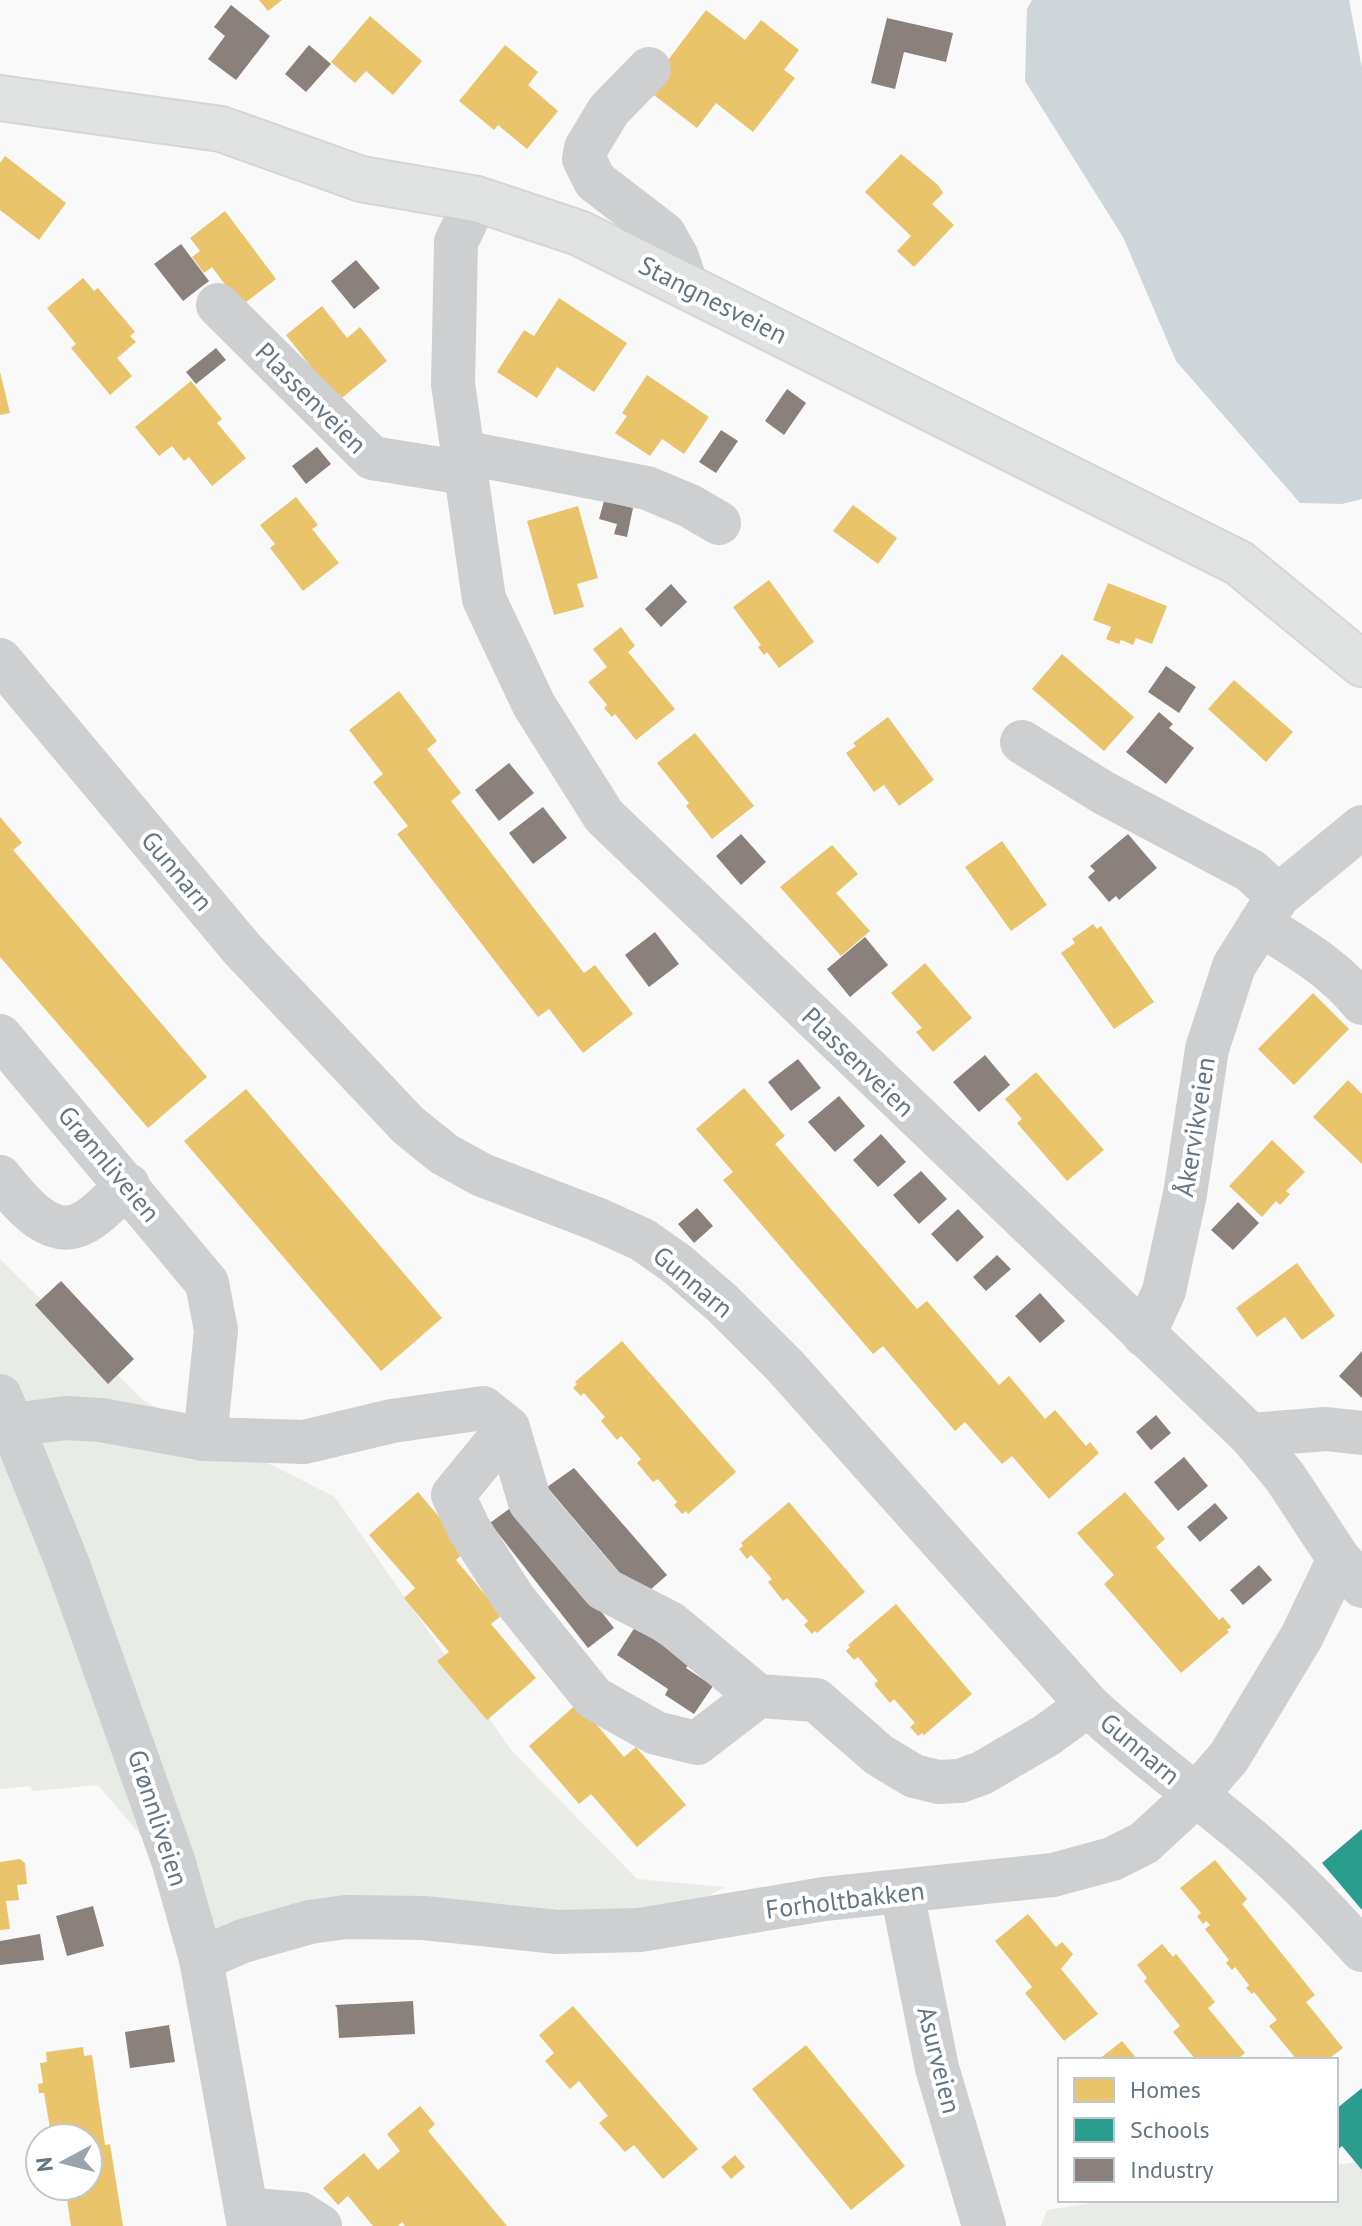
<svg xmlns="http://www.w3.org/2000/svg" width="1362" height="2226" font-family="'PT Sans',sans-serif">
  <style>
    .green { fill: #e8ebe6 }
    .water { fill: #ced6d9 }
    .homes { fill: #e9c46a }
    .schools { fill: #2a9d8f }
    .industry { fill: #8a817c }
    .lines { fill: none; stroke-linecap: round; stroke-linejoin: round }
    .major-casing { stroke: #d5d6d7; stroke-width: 48 }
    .minor { stroke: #cecfd0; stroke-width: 44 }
    .major { stroke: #e1e2e2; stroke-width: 44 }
    .labels { text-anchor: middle; stroke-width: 8; stroke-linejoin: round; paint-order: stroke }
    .street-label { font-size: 26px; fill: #657683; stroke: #fff }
  </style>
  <rect width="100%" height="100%" fill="#f9f9f9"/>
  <!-- green -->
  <g class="green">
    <path d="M0,1259L144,1401L335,1497L511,1750L637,1879L724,1887L660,1926L394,1916L204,1968L168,1867L98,1785L33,1791L30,1786L0,1789Z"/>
    <path d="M1362,2161V2226H1041L1047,2210L1111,2200H1336V2165Z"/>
  </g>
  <!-- water -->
  <path class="water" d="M1032,0H1349L1362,68V499L1342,504L1300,503L1176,361L1123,237L1025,81L1027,9Z"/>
  <!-- homes -->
  <g class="homes">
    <path d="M259,0H282L268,11Z"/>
    <path d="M706,10L745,40L761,20L799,50L784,70L795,78L753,132L716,103L697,128L646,89Z"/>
    <path d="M370,16L422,61L393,95L366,71L355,83L331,62Z"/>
    <path d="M505,45L538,72L528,85L558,111L527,149L498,125L494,130L459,101Z"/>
    <path d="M901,154L938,185L943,193L932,204L954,225L914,267L897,251L911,236L865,192Z"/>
    <path d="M5,156L66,203L39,240L0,210V163Z"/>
    <path d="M225,211L276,279L241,306L212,267L204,273L192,257L200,251L190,238Z"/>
    <path d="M83,278L94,291L98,288L135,332L130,336L136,342L117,358L132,376L110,395L71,348L76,344L47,308Z"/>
    <path d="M559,298L627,343L594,392L557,367L537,398L497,372L524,330L534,336Z"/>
    <path d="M322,306L347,338L360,327L387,361L338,401L286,335Z"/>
    <path d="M0,372L10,413L0,415Z"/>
    <path d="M647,375L709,417L684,454L662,439L650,456L615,433L627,416L622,413Z"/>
    <path d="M191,381L222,419L217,423L246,458L212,486L189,457L184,461L172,446L159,456L135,427Z"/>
    <path d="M296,497L318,525L312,529L339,563L303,591L270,548L275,544L260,525Z"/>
    <path d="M853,505L897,538L878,564L833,531Z"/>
    <path d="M578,506L598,578L577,584L584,607L554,615L527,521Z"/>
    <path d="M769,580L814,642L779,668L767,652L764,655L758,647L761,645L733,607Z"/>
    <path d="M1108,583L1167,606L1152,644L1136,638L1133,645L1121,640L1119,644L1106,639L1111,627L1093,620Z"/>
    <path d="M621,627L635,646L628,652L675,709L636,740L615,714L612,717L604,708L607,705L588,682L607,667L593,649Z"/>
    <path d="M1062,654L1134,717L1104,751L1032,689Z"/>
    <path d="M1234,680L1293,732L1266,762L1208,709Z"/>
    <path d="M399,691L437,741L427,749L461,793L451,801L584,973L595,965L633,1014L583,1053L549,1009L538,1017L397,834L408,826L373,782L383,774L349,730Z"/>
    <path d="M888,717L934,780L899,806L884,785L874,792L846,753L856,746L853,743Z"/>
    <path d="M695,733L754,806L712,839L686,806L689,803L657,763Z"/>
    <path d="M0,817L22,843L13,850L207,1077L148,1128L0,957Z"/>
    <path d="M1002,841L1047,905L1011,931L965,867Z"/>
    <path d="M832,845L858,874L836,893L870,931L841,956L780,887Z"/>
    <path d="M1093,924L1097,929L1101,926L1154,1002L1114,1029L1061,953L1075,943L1072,939Z"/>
    <path d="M925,963L972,1018L933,1052L916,1032L922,1028L891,993Z"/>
    <path d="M1313,993L1349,1029L1294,1085L1258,1049Z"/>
    <path d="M1036,1072L1104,1150L1067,1181L1017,1123L1022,1119L1005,1099Z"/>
    <path d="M1348,1080L1362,1094V1164L1313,1117Z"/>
    <path d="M744,1088L785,1136L775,1144L917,1309L927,1301L999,1385L1009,1376L1045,1419L1055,1410L1086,1446L1090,1442L1099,1453L1049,1499L1012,1456L1002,1464L965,1422L955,1431L883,1346L873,1354L723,1180L733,1172L696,1129Z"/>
    <path d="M246,1089L442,1318L381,1371L184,1141Z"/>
    <path d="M1272,1140L1305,1172L1286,1191L1290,1194L1280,1205L1276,1201L1262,1217L1229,1186Z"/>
    <path d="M1297,1263L1335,1316L1302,1340L1285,1317L1257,1337L1236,1308Z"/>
    <path d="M622,1341L736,1472L688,1514L686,1511L682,1514L674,1505L677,1502L658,1479L653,1482L637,1463L641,1459L621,1436L617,1440L601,1421L605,1417L584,1393L581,1396L573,1388L577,1384L575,1382Z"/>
    <path d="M418,1492L467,1550L456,1560L502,1615L491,1624L536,1678L487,1720L437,1661L449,1652L404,1598L415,1588L369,1535Z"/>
    <path d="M1125,1492L1165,1539L1156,1547L1219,1620L1223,1617L1231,1627L1227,1630L1229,1632L1181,1673L1104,1584L1114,1575L1077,1533Z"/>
    <path d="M789,1502L865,1592L817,1633L815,1631L812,1634L804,1625L808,1621L787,1598L783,1601L768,1582L772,1579L751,1555L747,1559L739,1549L743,1546L741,1543Z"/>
    <path d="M896,1604L972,1694L924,1735L922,1733L918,1736L910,1727L915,1723L894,1699L890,1703L874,1684L878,1681L858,1657L854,1660L846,1651L850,1647L848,1645Z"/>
    <path d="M578,1703L624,1757L636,1747L686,1805L637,1847L591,1794L579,1804L529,1746Z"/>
    <path d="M20,1859L25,1863L27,1884L17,1885L19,1900L6,1901L10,1929L0,1930V1862Z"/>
    <path d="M1215,1860L1247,1899L1242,1904L1315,1995L1306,2002L1343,2048L1327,2060H1297L1269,2026L1277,2020L1254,1992L1252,1994L1246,1988L1249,1985L1235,1967L1232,1970L1226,1963L1229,1960L1205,1929L1210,1925L1206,1921L1203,1924L1197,1916L1201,1913L1180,1888Z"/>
    <path d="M1028,1914L1056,1947L1062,1942L1073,1954L1061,1969L1098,2014L1064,2041L1025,1993L1032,1987L995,1941Z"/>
    <path d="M1162,1944L1173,1957L1176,1954L1215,2002L1208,2008L1245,2053L1239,2058L1240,2060H1196L1173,2032L1180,2026L1144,1981L1147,1978L1137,1965Z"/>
    <path d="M573,2006L698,2149L663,2179L634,2145L625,2152L599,2123L608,2116L579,2081L570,2089L545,2061L554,2053L539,2035Z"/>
    <path d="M1122,2041L1138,2060H1098Z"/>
    <path d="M806,2045L905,2166L851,2210L752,2089Z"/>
    <path d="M83,2047L84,2056L92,2055L105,2145L110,2144L123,2226H71L65,2186H88V2138H46L45,2129L50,2128L44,2093H39L38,2084L43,2083L40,2063L47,2062L46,2052Z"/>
    <path d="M420,2106L435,2124L428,2131L507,2226H405L402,2222L398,2226H373L348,2196L338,2205L323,2188L364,2153L378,2170L400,2151L387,2134Z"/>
    <path d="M735,2155L745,2167L731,2179L721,2167Z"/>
  </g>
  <!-- schools -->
  <g class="schools">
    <path d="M1362,1829V1910L1322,1863Z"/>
    <path d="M1362,2088V2170L1342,2146L1336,2151V2109Z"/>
  </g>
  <!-- industry -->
  <g class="industry">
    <path d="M231,5L270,36L236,80L208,59L225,36L214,27Z"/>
    <path d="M887,18L953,33L946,62L904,52L895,89L871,83Z"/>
    <path d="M309,45L331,64L306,92L285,74Z"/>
    <path d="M181,244L209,281L183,301L154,264Z"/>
    <path d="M356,260L380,288L354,309L331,281Z"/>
    <path d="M216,348L226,360L196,384L186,372Z"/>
    <path d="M787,389L806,403L784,435L765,421Z"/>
    <path d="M721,430L738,441L716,473L699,462Z"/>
    <path d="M317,447L331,464L306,484L292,466Z"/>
    <path d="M604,501L633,508L627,537L614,534L617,524L599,519Z"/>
    <path d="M671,584L687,602L661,627L645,609Z"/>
    <path d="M1166,666L1196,687L1179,713L1148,692Z"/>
    <path d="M1159,712L1173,724L1169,728L1194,748L1166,784L1126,752Z"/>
    <path d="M509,763L534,793L499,821L475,790Z"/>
    <path d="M543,807L567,838L533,864L509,833Z"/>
    <path d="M741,834L766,862L741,885L716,856Z"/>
    <path d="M1128,834L1157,868L1119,900L1116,896L1109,902L1088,877L1095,871L1090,866Z"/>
    <path d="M655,932L679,964L649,987L625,955Z"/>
    <path d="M865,937L888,965L850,997L827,969Z"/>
    <path d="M985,1055L1010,1085L979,1112L953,1082Z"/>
    <path d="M798,1059L821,1088L791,1111L768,1082Z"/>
    <path d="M839,1096L865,1126L835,1152L808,1122Z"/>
    <path d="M881,1134L906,1162L878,1187L853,1160Z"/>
    <path d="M921,1171L947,1199L919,1224L893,1195Z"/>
    <path d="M1238,1202L1259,1223L1233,1250L1211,1230Z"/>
    <path d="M697,1208L713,1226L694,1243L678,1224Z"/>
    <path d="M958,1209L984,1237L957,1262L931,1234Z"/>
    <path d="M997,1255L1011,1269L986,1291L973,1277Z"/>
    <path d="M61,1281L134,1359L108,1384L35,1305Z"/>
    <path d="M1040,1293L1065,1321L1040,1343L1015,1316Z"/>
    <path d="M1362,1351V1398L1339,1376Z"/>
    <path d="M1156,1415L1171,1433L1151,1450L1136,1432Z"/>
    <path d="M1184,1457L1208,1486L1178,1511L1154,1482Z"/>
    <path d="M574,1468L667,1575L641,1598L547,1487Z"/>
    <path d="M517,1503L614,1628L588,1648L490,1523Z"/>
    <path d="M1215,1503L1228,1518L1200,1542L1187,1527Z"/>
    <path d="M1259,1565L1272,1580L1243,1605L1230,1590Z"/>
    <path d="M635,1627L690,1663L686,1668L713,1686L694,1714L665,1695L668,1689L617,1655Z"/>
    <path d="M93,1906L104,1946L67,1956L56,1916Z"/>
    <path d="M40,1934L44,1960L0,1965V1941Z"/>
    <path d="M413,2001L415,2034L339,2038L337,2008L335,2005Z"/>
    <path d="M169,2025L175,2062L130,2068L125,2032Z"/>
  </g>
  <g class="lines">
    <!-- major casing -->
    <g class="major-casing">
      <path id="major" d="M0,98L221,129L361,179L477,199L579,233L1239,563L1362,664"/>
    </g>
    <!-- minor -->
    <g class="minor">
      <path d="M649,69L609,110L586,148L584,159L595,181L664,234L677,257L687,287"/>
      <path d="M477,199L456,242L453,384L484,599L534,705L604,816L1250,1435L1285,1477L1339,1559L1362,1586"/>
      <path d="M218,305L372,458L465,473"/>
      <path d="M462,452L647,488L690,506L719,523"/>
      <path d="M0,660L243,950L408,1125L444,1154L482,1175L599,1220L643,1240L677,1264L722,1303L785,1366L1088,1705C1139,1753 1196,1793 1249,1838C1290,1872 1326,1911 1362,1950"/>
      <path d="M1022,742L1104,793L1251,871L1278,896"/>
      <path d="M1260,924C1298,948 1333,967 1362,1003"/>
      <path d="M0,1036L207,1283L216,1330L205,1439"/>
      <path d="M0,1177C19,1200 50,1243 85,1222C101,1213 114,1197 128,1185"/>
      <path d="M1144,1335L1164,1291L1185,1194L1207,1049L1234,966L1278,896L1362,827"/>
      <path d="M0,1396L68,1565L173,1860L201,1959L249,2226"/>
      <path d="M13,1425L66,1418L101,1420L205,1439L304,1442L392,1421L483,1408L508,1428L453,1495L469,1529L514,1599L594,1698L656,1733L697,1743L758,1696"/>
      <path d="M508,1428L530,1502L604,1589L670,1623L758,1696L816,1700L879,1755L914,1776L938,1782L960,1781L982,1773L1047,1735L1088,1705"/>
      <path d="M1250,1435L1326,1429L1362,1433"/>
      <path d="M902,1892L937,2068L984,2226"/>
      <path d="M201,1959L243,1941L310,1922L345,1917L424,1918L557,1932L640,1930L824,1899L1053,1875L1112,1859L1144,1843L1196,1795L1229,1757L1302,1636L1339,1559"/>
      <path d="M246,2209L301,2214L320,2226"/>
    </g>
    <!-- major -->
    <use href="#major" class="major"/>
  </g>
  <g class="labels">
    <!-- street labels -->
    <g class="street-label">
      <text transform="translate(713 300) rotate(27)" y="9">Stangnesveien</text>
      <text transform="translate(311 398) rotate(45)" y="9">Plassenveien</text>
      <text transform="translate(177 871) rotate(50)" y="9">Gunnarn</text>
      <text transform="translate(858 1062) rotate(44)" y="9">Plassenveien</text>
      <text transform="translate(1195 1127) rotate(-81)" y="9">Åkervikveien</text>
      <text transform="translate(109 1164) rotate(50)" y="9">Grønnliveien</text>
      <text transform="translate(693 1282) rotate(40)" y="9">Gunnarn</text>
      <text transform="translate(1140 1749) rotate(40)" y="9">Gunnarn</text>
      <text transform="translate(158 1818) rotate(72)" y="9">Grønnliveien</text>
      <text transform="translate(845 1900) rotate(-7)" y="9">Forholtbakken</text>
      <text transform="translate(939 2060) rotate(76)" y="9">Asurveien</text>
    </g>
  </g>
  <!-- legend -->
  <rect x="1058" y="2058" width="280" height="144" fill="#ffffff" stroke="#c1c8cd" stroke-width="2"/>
  <rect x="1074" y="2078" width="40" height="24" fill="#e9c46a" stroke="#c1c8cd" stroke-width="2"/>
  <text x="1130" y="2098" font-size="24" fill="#657683">Homes</text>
  <rect x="1074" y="2118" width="40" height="24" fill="#2a9d8f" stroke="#c1c8cd" stroke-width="2"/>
  <text x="1130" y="2138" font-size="24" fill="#657683">Schools</text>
  <rect x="1074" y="2158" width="40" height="24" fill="#8a817c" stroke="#c1c8cd" stroke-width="2"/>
  <text x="1130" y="2178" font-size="24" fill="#657683">Industry</text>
  <!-- north arrow -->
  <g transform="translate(64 2162) rotate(263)"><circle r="38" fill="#ffffff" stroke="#c1c8cd" stroke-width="2"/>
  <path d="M0-6L14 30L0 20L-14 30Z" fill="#99a4ac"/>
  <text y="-12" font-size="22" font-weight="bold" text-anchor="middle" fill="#657683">N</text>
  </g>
</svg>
